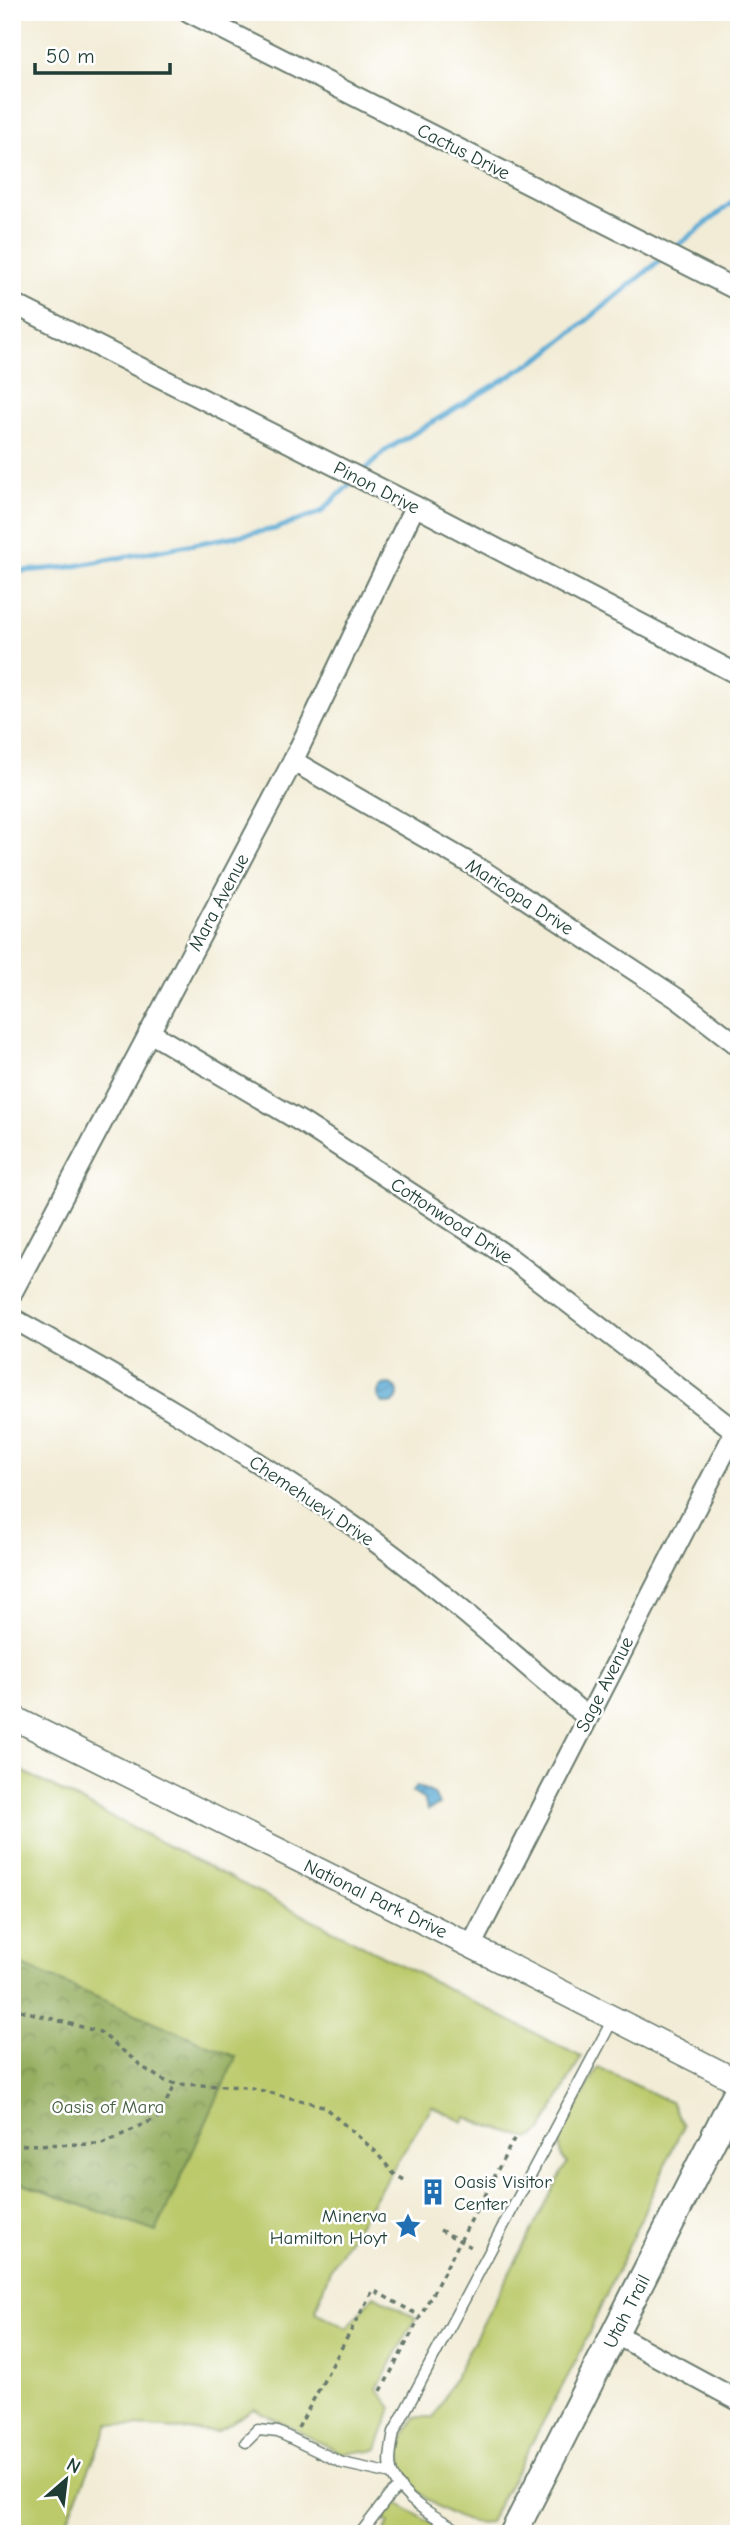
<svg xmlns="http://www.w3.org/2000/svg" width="751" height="2546" font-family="'Comic Neue',sans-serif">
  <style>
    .green { fill: #bcca6c; stroke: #6e8450; stroke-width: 2 }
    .forest { fill: url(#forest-crowns); stroke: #5a764a; stroke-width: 2 }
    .water { fill: url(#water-waves); stroke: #3c7484; stroke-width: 2 }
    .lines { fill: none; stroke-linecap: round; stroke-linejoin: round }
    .stream { stroke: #5aaad4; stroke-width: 5 }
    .service-casing { stroke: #697a6d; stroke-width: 13 }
    .minor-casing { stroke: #697a6d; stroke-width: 23 }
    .tertiary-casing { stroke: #697a6d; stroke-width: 26 }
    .secondary-casing { stroke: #697a6d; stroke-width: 30 }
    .path { stroke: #697a6d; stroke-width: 3.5; stroke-dasharray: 5 5; stroke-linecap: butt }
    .service { stroke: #fff; stroke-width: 10 }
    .minor { stroke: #fff; stroke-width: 19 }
    .tertiary { stroke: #fff; stroke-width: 23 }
    .secondary { stroke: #fff; stroke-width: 26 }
    .labels { text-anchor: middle; stroke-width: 5; stroke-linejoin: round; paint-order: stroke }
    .street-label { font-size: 19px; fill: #1f3d34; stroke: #fff }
    .park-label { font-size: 19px; fill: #466042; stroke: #fff }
    .poi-label { font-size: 19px; fill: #1f3d34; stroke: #fff; text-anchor: start }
  </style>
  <defs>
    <pattern id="forest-crowns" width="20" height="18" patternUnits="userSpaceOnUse" patternTransform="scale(1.75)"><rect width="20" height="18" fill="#95ae60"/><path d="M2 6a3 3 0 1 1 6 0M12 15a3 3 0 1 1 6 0" fill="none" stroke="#798f50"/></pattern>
    <pattern id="water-waves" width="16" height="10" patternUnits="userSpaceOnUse" patternTransform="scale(1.75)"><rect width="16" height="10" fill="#5aaad4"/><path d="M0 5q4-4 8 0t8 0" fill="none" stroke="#4a8cad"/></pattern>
  </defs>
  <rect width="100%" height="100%" fill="#fff"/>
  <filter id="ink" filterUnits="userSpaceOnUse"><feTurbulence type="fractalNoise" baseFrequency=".0143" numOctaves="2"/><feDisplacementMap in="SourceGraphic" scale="14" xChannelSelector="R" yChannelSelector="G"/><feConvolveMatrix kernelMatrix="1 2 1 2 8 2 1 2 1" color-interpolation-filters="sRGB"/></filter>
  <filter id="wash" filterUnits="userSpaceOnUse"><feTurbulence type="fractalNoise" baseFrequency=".00686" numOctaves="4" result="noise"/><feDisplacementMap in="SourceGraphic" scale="28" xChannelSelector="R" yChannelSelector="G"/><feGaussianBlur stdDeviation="1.57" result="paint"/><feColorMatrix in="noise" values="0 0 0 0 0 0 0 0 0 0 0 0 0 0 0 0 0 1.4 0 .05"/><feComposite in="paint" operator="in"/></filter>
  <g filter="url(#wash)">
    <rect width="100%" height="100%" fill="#f2ecd6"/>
    <!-- green -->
    <g class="green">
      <path d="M12,1766L581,2057L542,2131L530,2139C507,2130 488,2128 466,2117L463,2122L432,2106L330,2270L315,2312L347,2328L374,2295L416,2318L377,2389L392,2408L377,2449L343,2454L254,2409L216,2432L109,2424L61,2534L12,2533V2180L156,2231L235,2057L12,1961Z"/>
      <path d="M598,2067L672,2103L683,2126L577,2359L489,2522C470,2524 466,2521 449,2513C420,2498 392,2472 404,2436C406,2430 412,2423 415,2417H434L567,2163L562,2157L559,2141Z"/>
      <path d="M396,2502L448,2534H384L390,2523L380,2518Z"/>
    </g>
    <!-- forest -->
    <path class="forest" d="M12,1961L236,2057L156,2232L12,2180Z"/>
    <!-- water -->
    <g class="water">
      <circle cx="388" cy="1394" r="10"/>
      <path d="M417,1786L434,1794L439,1805L428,1810L424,1800L412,1792Z"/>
    </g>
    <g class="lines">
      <!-- stream -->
      <g class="stream">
        <path d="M670,252L739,197"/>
        <path d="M362,473L386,450L543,356L663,258"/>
        <path d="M12,572L69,567L275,529L321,512L354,480"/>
      </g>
    </g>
  </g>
  <g filter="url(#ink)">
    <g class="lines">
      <!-- service casing -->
      <g class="service-casing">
        <g id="service">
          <path d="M246,2442L258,2430L278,2432L342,2463L392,2474"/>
          <path d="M360,2534L389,2496L400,2486"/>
          <path d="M465,2534C440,2519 406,2504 393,2476C387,2463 392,2445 394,2432L613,2019"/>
        </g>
      </g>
      <!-- minor casing -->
      <g class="minor-casing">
        <g id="minor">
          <path d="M189,12L739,291"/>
          <path d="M12,303L415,506L739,675"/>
          <path d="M293,761L485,872L678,999L739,1046"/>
          <path d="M149,1032L303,1123L510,1258L739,1434"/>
          <path d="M12,1293L293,761L415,506"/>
          <path d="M12,1318C128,1383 243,1450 352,1525C435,1583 510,1652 587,1717"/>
          <path d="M471,1946L739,1424"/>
          <path d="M615,2334L739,2401"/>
        </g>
      </g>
      <!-- tertiary casing -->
      <g class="tertiary-casing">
        <path id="tertiary" d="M12,1717L471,1946L739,2082"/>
      </g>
      <!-- secondary casing -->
      <g class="secondary-casing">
        <path id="secondary" d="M513,2534L739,2088"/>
      </g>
      <!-- path -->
      <g class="path">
        <path d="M12,2005L20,2010L100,2032L144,2068L163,2080L176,2084L248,2087L323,2106L375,2151L394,2174L406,2181"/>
        <path d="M12,2145L102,2144L157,2118L176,2084"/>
        <path d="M440,2230L475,2249"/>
        <path d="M381,2391L516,2135"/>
        <path d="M298,2428L373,2290L420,2316"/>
      </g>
      <!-- service -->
      <use href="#service" class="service"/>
      <!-- minor -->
      <use href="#minor" class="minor"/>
      <!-- tertiary -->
      <use href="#tertiary" class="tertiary"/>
      <!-- secondary -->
      <use href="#secondary" class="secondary"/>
    </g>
  </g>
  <!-- icons -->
  <defs>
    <g id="building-bare" transform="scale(2.1)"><path d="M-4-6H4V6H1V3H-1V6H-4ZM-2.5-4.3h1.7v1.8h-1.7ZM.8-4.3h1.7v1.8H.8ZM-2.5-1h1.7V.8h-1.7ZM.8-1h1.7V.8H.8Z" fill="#1f6fb2" stroke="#fff" stroke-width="2.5" paint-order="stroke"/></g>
    <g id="sight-bare" transform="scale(2.1)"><path d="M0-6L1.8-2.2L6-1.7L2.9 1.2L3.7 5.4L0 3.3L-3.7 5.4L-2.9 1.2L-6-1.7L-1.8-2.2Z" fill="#1f6fb2" stroke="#fff" stroke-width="2.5" paint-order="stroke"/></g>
  </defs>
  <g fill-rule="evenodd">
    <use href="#building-bare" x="433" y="2192"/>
    <use href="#sight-bare" x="408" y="2226"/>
  </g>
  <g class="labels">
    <!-- street labels -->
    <g class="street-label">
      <text transform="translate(464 151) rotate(27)" y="7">Cactus Drive</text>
      <text transform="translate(377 487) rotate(27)" y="7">Pinon Drive</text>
      <text transform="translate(520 896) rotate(33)" y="7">Maricopa Drive</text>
      <text transform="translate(218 902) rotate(-62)" y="7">Mara Avenue</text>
      <text transform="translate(452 1220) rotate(33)" y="7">Cottonwood Drive</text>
      <text transform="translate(312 1500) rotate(34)" y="7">Chemehuevi Drive</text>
      <text transform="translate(604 1684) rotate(-63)" y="7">Sage Avenue</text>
      <text transform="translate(376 1898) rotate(26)" y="7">National Park Drive</text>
      <text transform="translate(626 2311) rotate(-63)" y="7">Utah Trail</text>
    </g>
    <!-- park labels -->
    <g class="park-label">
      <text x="108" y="2113">Oasis of Mara</text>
    </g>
    <!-- poi labels -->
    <g class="poi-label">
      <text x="454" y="2188">Oasis Visitor<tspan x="454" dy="22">Center</tspan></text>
      <text x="387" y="2222" text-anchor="end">Minerva<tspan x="387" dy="22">Hamilton Hoyt</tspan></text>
    </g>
  </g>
  <!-- margin -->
  <rect width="751" height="2546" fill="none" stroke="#fff" stroke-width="42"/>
  <!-- north arrow -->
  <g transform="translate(66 2480) rotate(28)" stroke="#ffffff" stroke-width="5" paint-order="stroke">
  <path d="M0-5L12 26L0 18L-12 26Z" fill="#1f3d34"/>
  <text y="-10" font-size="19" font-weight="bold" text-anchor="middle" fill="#1f3d34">N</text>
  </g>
  <!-- scale -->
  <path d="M35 63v10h135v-10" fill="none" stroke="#1f3d34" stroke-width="3.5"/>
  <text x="46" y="63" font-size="21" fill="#1f3d34" stroke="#ffffff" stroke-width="5" paint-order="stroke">50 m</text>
</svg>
